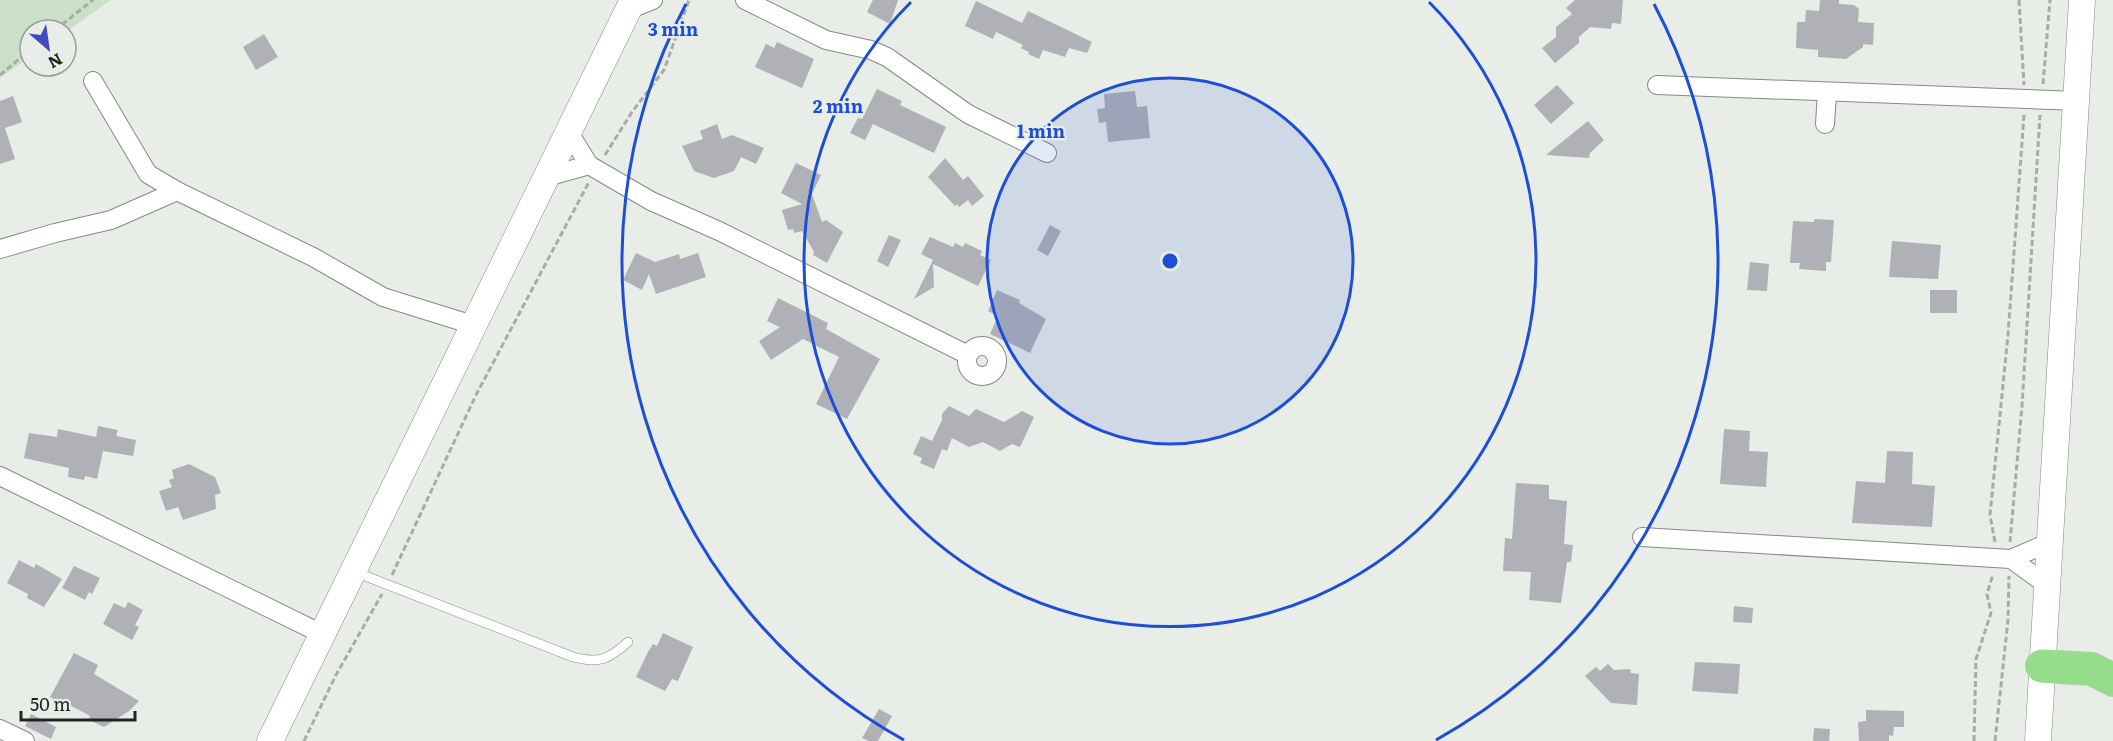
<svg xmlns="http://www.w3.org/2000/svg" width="2113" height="741" font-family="Literata,serif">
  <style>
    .green { fill: #cce0c9 }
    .building { fill: #afb1b7 }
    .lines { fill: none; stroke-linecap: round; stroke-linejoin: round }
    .lane-casing { stroke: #868a85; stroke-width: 10 }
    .street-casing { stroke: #868a85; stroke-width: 20 }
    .secondary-casing { stroke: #868a85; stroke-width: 27 }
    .highway-casing { stroke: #cacaca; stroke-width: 34 }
    .path { stroke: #a8aca8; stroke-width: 3; stroke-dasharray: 6 3; stroke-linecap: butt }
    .lane { stroke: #fff; stroke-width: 9 }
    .street { stroke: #fff; stroke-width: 18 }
    .secondary { stroke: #fff; stroke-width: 26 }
    .highway { stroke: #95dd8a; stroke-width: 33 }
    .ring { fill: none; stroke: #1d4ed8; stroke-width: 3 }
    .centre { fill: #1d4ed8; stroke: #e8ede8; stroke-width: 3 }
    .ring-label { font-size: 18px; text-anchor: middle; font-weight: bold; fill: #1d4ed8; stroke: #e8ede8; stroke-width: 4.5; stroke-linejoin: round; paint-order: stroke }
  </style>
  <rect width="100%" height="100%" fill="#e8ede8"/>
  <!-- green -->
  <path class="green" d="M0,0H111L66,32L30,30V57L0,78Z"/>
  <!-- building -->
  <g class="building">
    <path d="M873,0H898L890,24L867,12Z"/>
    <path d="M1575,0H1623L1621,24L1612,23L1611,29L1590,27L1579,37V43L1555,63L1542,48L1556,37V27L1572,14L1566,8Z"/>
    <path d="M1820,0H1839V4L1854,5L1859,9L1858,22L1874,23L1873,45L1863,44V47L1846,59L1818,57V50L1796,48L1797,22H1805L1806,10L1819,11Z"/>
    <path d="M976,1L1022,23L1028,11L1092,42L1087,53L1069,48L1065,57L1043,50L1039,59L1028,54L1029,52L1021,48L1023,45L996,32L993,39L965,26Z"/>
    <path d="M264,34L278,57L256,70L243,47Z"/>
    <path d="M777,42L814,59L802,88L755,67L766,44L774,48Z"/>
    <path d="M1557,85L1574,103L1551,124L1534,105Z"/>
    <path d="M877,89L902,101L900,105L946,127L934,153L873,124L865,140L850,133L858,118L862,119Z"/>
    <path d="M1135,91L1137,107L1147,106L1150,138L1108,142L1106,122L1099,123L1097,109L1105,108L1104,94Z"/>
    <path d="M13,96L22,122L5,128L15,159L0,164V101Z"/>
    <path d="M1588,121L1604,140L1590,153L1589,158L1546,155Z"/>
    <path d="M717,124L722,139L732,135L764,148L756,164L741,157L734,171L714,178L694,171L682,146L703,139L700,131Z"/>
    <path d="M945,158L963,180L968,176L984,196L972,206L968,200L959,207L957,204L955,206L928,177Z"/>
    <path d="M796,163L821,175L812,194L822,222L826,220L843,232L827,263L813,255L814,252L802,231L794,233L793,229L788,230L782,210L802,204L781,193Z"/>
    <path d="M1814,219L1834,220L1831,262H1826V271L1799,269L1800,263H1790L1793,221L1814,222Z"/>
    <path d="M1050,225L1061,231L1048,256L1037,250Z"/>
    <path d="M889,235L901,240L888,267L877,261Z"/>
    <path d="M930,237L953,247L955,243L963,247L965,243L982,251L980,255L991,260L978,286L933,264L934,287L914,299L933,260L921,254Z"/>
    <path d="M1892,241L1941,245L1938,279L1889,277Z"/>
    <path d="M636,253L655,262L679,254L680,259L698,253L706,277L656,294L649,274L642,290L623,280Z"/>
    <path d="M1750,262L1769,264L1767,291L1747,290Z"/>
    <path d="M997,290L1020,300L1019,303L1046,319L1030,353L990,334L998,316L988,311Z"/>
    <rect x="1930" y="290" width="27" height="23"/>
    <path d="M778,298L828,323L826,329L880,359L847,419L816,404L839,357L803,339L771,360L759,341L780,327L767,321Z"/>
    <path d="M949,406L969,416L976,409L1004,422L1022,411L1034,417L1020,447L1012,444L1000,451L983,442L969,447L952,438L947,451L942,449L934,469L920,463L922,458L913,454L921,436L932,441L942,420V414Z"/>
    <path d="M98,426L118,430L116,436L136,440L133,456L103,451L97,479L85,476L84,480L68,477L69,468L24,458L29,433L57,437L58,429L96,437Z"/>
    <path d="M1724,429L1750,431L1749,451L1768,452L1766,487L1720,484Z"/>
    <path d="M1887,451L1913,452L1912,484L1935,486L1932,527L1852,523L1856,481L1885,483Z"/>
    <path d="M189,464L215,477L221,493L215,495L216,509L183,520L178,507L166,511L159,491L172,487L169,480L174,478L172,470Z"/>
    <path d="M1516,483L1549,485V499L1567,501L1564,544L1573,545L1571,562H1567L1561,603L1529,600L1531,572L1503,571L1505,538L1512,539Z"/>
    <path d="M19,560L34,568L36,564L62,579L44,607L27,598L28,594L7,583Z"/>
    <path d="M74,566L100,578L92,594L89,592L85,600L62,588Z"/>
    <path d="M128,602L143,610L135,625L139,627L132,640L103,624L114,603L125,608Z"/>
    <path d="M1734,606L1753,608L1752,623L1733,622Z"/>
    <path d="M663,633L693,647L678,681L672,679L665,691L636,677L648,652L653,644L657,646Z"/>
    <path d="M74,653L98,665L94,674L139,701L129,711L104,727L89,720L90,716L64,702L61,703L50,697Z"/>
    <path d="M1695,662L1740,664L1738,694L1692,691Z"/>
    <path d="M1608,664L1614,670L1630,669L1631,673L1639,674L1637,705L1611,703L1585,676L1596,667L1600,671Z"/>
    <path d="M879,709L892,716L878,741H869L862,738Z"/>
    <path d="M1866,710L1904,711V727H1894L1893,736L1889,735V741H1859L1858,722L1866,721Z"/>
    <path d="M31,714L56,727L51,739L25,726Z"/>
    <path d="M1814,728L1830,729L1829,741H1813Z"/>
  </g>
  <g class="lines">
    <!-- lane casing -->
    <g class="lane-casing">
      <path id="lane" d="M355,572L573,657C600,664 609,659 628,642"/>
    </g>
    <!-- street casing -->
    <g class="street-casing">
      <g id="street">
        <path d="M745,0L826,40L871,50L887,57L968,114L1047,153"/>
        <path d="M628,10L653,0"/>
        <path d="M93,81L148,174L177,191L313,257L383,297L473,325"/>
        <path d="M1657,85L2077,101"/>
        <path d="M1825,124L1827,93"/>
        <path d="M568,131L589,165L651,201L719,231L968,355"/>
        <path d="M546,177L589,165"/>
        <path d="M0,249L55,233L111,220L177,191"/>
        <circle cx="982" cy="361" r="15"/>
        <path d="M0,476L322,634"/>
        <path d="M1642,537L2011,559L2048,543"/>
        <path d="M2011,559L2047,585"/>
        <path d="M0,729L25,741"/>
      </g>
    </g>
    <!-- secondary casing -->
    <g class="secondary-casing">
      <g id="secondary">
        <path d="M270,741L633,0"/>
        <path d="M2038,741L2082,0"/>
      </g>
    </g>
    <!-- highway casing -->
    <g class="highway-casing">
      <path id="highway" d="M2042,666L2092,669L2113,680"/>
    </g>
    <!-- path -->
    <g class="path">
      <path d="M2019,0L2024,85"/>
      <path d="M55,30L93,0"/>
      <path d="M0,75L30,50"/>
      <path d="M2043,84L2050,0"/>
      <path d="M605,155L632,112L664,70L689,0"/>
      <path d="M1995,542L1990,515L2008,335L2024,115"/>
      <path d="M2010,542L2022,406L2040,115"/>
      <path d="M392,575L476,395L589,182"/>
      <path d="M304,741L336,675L382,594"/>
      <path d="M1974,741L1976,659L1991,613L1987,594L1993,574"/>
      <path d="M1995,741L2008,620L2009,576"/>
    </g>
    <!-- lane -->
    <use href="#lane" class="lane"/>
    <!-- street -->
    <use href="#street" class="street"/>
    <!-- secondary -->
    <use href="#secondary" class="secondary"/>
    <!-- highway -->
    <use href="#highway" class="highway"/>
  </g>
  <!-- distance rings -->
  <circle cx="1170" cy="261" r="183" fill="#1d4ed8" fill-opacity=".12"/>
  <g class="ring">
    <circle cx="1170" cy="261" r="183"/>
    <path d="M1429 2A366 366 0 1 1 911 2"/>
    <path d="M904 740A548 548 0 0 1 686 4M1654 4A548 548 0 0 1 1436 740"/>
  </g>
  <circle cx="1170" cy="261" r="9" class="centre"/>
  <g class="ring-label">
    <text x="673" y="36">3 min</text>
    <text x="838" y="113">2 min</text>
    <text x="1041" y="138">1 min</text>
  </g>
  <!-- north arrow -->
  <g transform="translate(48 48) rotate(151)"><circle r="28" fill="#e8ede8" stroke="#999d99" stroke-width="1.5"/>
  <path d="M0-4.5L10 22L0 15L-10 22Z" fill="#404bbf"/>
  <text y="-9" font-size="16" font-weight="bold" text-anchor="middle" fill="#232422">N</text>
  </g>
  <!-- scale -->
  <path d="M21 711v9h114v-9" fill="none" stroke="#232422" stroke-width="3"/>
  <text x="30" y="711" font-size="18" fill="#232422" stroke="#e8ede8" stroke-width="4.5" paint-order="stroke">50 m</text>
</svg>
